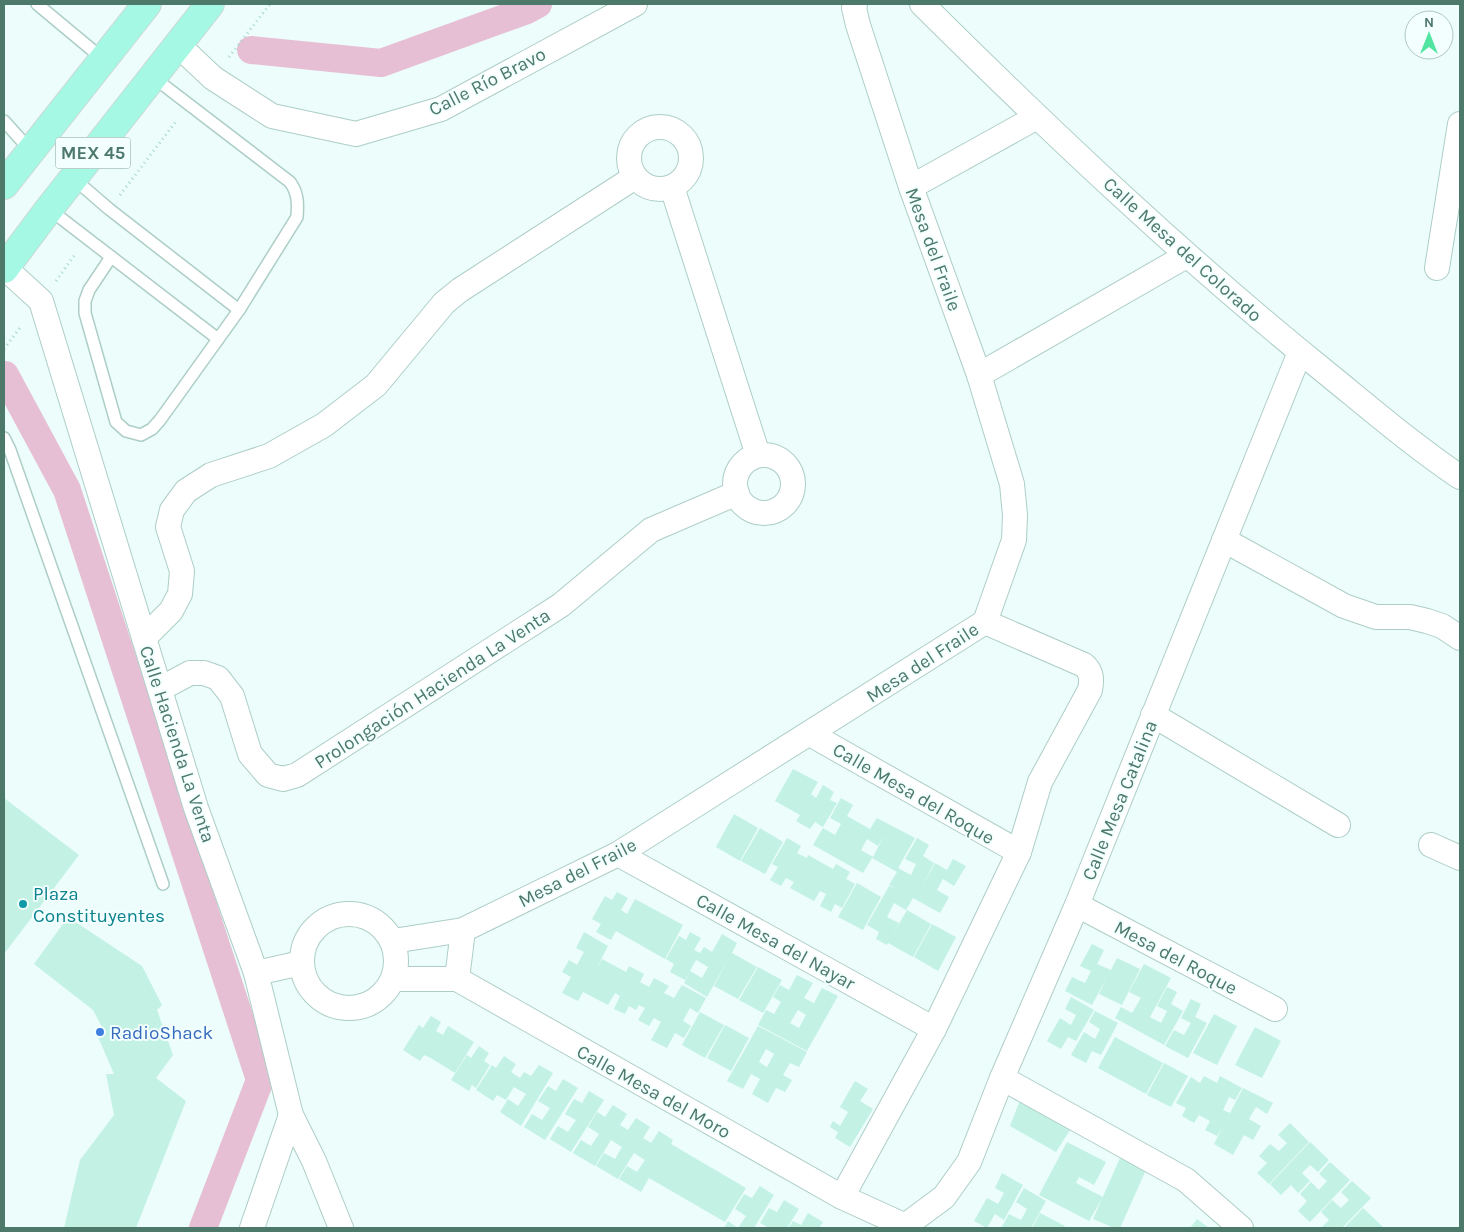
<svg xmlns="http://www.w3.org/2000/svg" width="1464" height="1232" font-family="Karla,sans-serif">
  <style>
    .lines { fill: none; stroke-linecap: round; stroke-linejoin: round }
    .canal { stroke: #e7bfd5; stroke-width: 28 }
    .building { fill: #c3f2e5; fill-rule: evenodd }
    .service-casing { stroke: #adcec6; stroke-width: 14 }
    .minor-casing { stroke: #adcec6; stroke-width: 26 }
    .trunk-casing { stroke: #cdd9d6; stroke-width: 30 }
    .path { stroke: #a5d8c9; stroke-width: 3; stroke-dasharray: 1 4; stroke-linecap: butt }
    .service { stroke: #fff; stroke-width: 11 }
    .minor { stroke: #fff; stroke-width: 24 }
    .trunk { stroke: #a4f8e4; stroke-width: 28 }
    .culture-dot { fill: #0f9aa8; stroke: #f3fffe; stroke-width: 2 }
    .shop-dot { fill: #3f7fe0; stroke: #f3fffe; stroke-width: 2 }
    .labels { text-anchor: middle; stroke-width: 4; stroke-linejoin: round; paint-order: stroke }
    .shield { fill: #f3fffe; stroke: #7fa197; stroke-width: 1 }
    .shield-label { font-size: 18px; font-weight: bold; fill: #4d796b }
    .street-label { font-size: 19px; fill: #4d796b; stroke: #f3fffe }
    .culture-label { font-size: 19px; fill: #0d838f; stroke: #f3fffe; text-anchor: start }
    .shop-label { font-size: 19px; fill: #366cbe; stroke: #f3fffe; text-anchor: start }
  </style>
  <rect width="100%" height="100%" fill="#ecfdfb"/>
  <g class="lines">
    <!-- canal -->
    <g class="canal">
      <path d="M251,50L381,63L527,10L538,4"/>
      <path d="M5,375L67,490L260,1080L203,1228"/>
    </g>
  </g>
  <!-- building -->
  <g class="building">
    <path d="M793,769L818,782L811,794L816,798L823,785L834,792L830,800L837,803L823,827L815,822L810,829L796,821L800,815L775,801Z"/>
    <path d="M4,798L79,855L4,954Z"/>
    <path d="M841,798L853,805L847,816L870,829L877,818L915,838L898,868L911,875L916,864L905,859L917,838L929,845L923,856L934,863L922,887L935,863L947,870L953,859L966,866L954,886L943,879L937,890L949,897L940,913L913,898L906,910L894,903L887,917L899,923L892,936L907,910L931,924L913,957L888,943L887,945L876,939L879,932L867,925L889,886L896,889L889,885L897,872L872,858L863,873L813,845L823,828L835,835L841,824L830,818ZM885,834L873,857L861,850L867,839L878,846Z"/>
    <path d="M734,814L758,828L740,861L716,847Z"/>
    <path d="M760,828L783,842L765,874L741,861Z"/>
    <path d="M787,838L801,846L797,853L807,858L808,855L833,869L836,864L850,872L846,879L855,884L842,908L835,904L831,912L820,906L826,894L820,891L814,901L790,888L794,882L786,878L781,886L770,880L778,867L772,864Z"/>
    <path d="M857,883L881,897L863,930L838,917Z"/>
    <path d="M617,892L628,898L621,910L627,914L635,899L683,925L665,959L616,931L611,940L596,932L601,924L592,919L605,896L612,900Z"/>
    <path d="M68,917L142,966L162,1005L157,1010L173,1055L156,1078L186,1101L136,1228H64L80,1160L114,1115L106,1074H114L96,1032L105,1033L93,1010L34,964Z"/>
    <path d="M932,924L956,937L938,971L914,957Z"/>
    <path d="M584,932L608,946L596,969L602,959L626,972L629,966L644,974L640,982L649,987L654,978L669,986L664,993L674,998L682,985L706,998L698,1013L690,1008L683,1021L691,1026L684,1038L675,1033L667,1048L651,1040L661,1022L654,1018L649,1026L638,1020L645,1008L639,1005L636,1010L629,1006L625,1014L614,1009L620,996L615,993L608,1005L583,992L578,1001L562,993L571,977L562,972L569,960L577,965L584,952L576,948Z"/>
    <path d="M690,932L701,938L694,950L700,953L704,947L712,952L722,934L737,943L732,953L757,967L738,999L714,986L729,958L707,997L684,983L690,971L702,978L708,967L696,960L685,980L670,972L674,964L666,959L679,936L686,940Z"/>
    <path d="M1092,944L1104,950L1097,964L1111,970L1117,958L1140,969L1122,1005L1099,994L1107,977L1092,1005L1065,991L1072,977L1085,983L1091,971L1080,966Z"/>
    <path d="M1144,964L1171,978L1150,1017L1161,1023L1167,1011L1157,1006L1167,987L1177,992L1171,1004L1183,1011L1164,1045L1115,1018L1121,1007L1132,1013L1141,998L1129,992Z"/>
    <path d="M758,967L782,980L763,1013L739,1000Z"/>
    <path d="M797,975L813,983L804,998L814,1003L822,988L838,996L807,1051L758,1025L766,1010L774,1014L781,1002L773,997L780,985L789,990ZM798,1010L806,1015L799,1028L790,1023Z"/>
    <path d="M1071,997L1094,1010L1076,1041L1068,1037L1061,1049L1047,1041L1060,1018L1071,1025L1076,1015L1065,1009Z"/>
    <path d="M1191,999L1201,1004L1195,1017L1207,1023L1188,1058L1165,1046L1174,1030L1184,1035L1191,1023L1181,1018Z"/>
    <path d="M1095,1011L1118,1023L1101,1055L1092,1051L1086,1063L1071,1055L1084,1032L1095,1039L1100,1029L1089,1022Z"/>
    <path d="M700,1012L724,1025L705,1058L682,1045Z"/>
    <path d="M1214,1014L1237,1026L1217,1065L1193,1053Z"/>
    <path d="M431,1016L441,1022L436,1031L443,1035L448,1026L474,1042L455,1073L429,1057L424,1055L420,1061L403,1050L419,1025L423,1028Z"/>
    <path d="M725,1025L749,1038L731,1071L707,1058Z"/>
    <path d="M758,1026L807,1052L799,1067L790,1063L783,1075L792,1080L785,1092L776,1088L768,1103L752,1094L760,1079L751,1074L743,1089L727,1081ZM766,1049L774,1054L767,1067L759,1062Z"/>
    <path d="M1255,1027L1281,1041L1262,1078L1235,1065Z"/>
    <path d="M1115,1037L1163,1063L1146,1094L1098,1068Z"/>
    <path d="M479,1046L489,1053L484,1061L490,1065L476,1088L472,1085L469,1091L451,1080L467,1055L471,1058Z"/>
    <path d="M504,1056L516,1064L511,1072L520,1078L524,1072L531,1076L539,1065L553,1073L521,1126L500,1112L508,1099L518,1106L526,1094L514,1087L506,1100L497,1095L493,1101L476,1090L492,1065L496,1068Z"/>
    <path d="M1164,1063L1188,1076L1171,1107L1147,1095Z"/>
    <path d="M1204,1076L1217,1083L1220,1076L1242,1088L1235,1100L1229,1097L1223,1110L1230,1113L1243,1088L1273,1103L1267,1114L1256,1107L1249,1119L1261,1126L1253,1140L1244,1135L1233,1155L1214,1144L1222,1128L1217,1136L1205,1130L1210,1121L1199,1115L1194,1123L1182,1116L1186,1108L1176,1103L1191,1077L1200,1083Z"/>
    <path d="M563,1079L578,1088L545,1140L524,1127L532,1114L542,1120L550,1108L538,1101L548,1086L556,1091Z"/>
    <path d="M855,1081L868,1089L860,1101L873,1109L850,1147L835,1138L838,1132L830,1127L833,1121L840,1126L848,1112L840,1107Z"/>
    <path d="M589,1091L604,1100L571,1152L550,1139L558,1126L568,1132L576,1120L565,1114L574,1099L582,1103Z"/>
    <path d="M1020,1100L1072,1127L1056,1152L1010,1126Z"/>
    <path d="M613,1105L627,1114L620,1125L628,1130L636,1118L650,1127L643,1138L651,1143L659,1131L673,1140L671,1144L746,1188L725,1222L649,1178L641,1192L619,1179L627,1166L637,1172L645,1160L634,1153L618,1179L596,1166L604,1153L615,1159L622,1147L611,1140L595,1166L573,1153L581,1140L591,1146L599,1134L588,1127L597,1112L605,1117Z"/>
    <path d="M1290,1123L1309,1142L1269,1184L1257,1173L1267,1163L1259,1156L1270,1144L1279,1151L1287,1143L1278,1135Z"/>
    <path d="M1067,1142L1106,1162L1094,1185L1079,1177L1076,1183L1103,1197L1089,1221L1039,1195Z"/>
    <path d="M1310,1142L1329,1160L1318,1172L1310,1165L1302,1173L1310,1181L1298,1193L1291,1185L1281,1195L1270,1184Z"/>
    <path d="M1120,1158L1146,1170L1120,1228H1114L1093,1219Z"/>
    <path d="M1330,1162L1350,1180L1310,1222L1298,1211L1307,1201L1300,1194L1311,1182L1319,1190L1327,1181L1319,1174Z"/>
    <path d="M1002,1173L1023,1185L1004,1220L995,1214L987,1228L974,1221L987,1198L998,1204L1004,1193L995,1188Z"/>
    <path d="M1352,1181L1371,1198L1342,1228H1321L1329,1220L1321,1212L1332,1200L1341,1208L1349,1200L1341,1192Z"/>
    <path d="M760,1186L774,1195L754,1228H724L728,1221L738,1228L746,1216L735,1209L744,1194L752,1198Z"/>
    <path d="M1024,1188L1046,1201L1031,1228H1001L1009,1214L1021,1220L1027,1209L1016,1202Z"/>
    <path d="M784,1200L799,1209L787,1228H769L760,1223L769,1208L777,1212Z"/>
    <path d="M1363,1208L1383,1227L1382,1228H1344Z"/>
    <path d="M808,1213L823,1222L819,1228H788L793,1221L801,1225Z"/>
    <path d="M1040,1213L1065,1226L1063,1228H1032Z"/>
    <path d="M1197,1219L1209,1228H1190Z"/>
  </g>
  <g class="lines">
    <!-- service casing -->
    <g class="service-casing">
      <g id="service">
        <path d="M37,4L103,59"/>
        <path d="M4,121L31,151"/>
        <path d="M73,178L109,209L239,310"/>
        <path d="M49,209L218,339"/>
        <path d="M111,257L89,290L85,301V313L116,422L126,431L141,435L152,429L160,420L239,310L297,217C298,203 298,193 290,182L153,77"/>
        <path d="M4,438L10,450L163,884"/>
      </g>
    </g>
    <!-- minor casing -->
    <g class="minor-casing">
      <g id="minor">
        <path d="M922,4C1052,133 1186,260 1329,375C1372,410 1414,446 1460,477"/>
        <path d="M178,45L213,78L272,116L356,134L441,109L635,4"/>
        <circle cx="660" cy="158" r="31"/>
        <path d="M672,187L758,455"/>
        <path d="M911,187L1037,117"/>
        <path d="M5,268L41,301L196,808L256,973L291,1115L314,1161L341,1228"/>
        <path d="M1437,268L1460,124"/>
        <path d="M979,375L1186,256"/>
        <circle cx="764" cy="484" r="29"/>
        <path d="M1224,540L1344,606L1376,617H1410L1427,621L1442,626L1460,638"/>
        <path d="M144,638L171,611L180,594L182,571L168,527L172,510L186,491L211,475L269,456L324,425L376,385L444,303L460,290L635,177"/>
        <path d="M160,689L190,673H204L218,678L232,696L250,754L268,775L283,779L297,775L561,605L651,530L737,493"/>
        <path d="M1153,715L1338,825"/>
        <path d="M810,734L1019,852"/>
        <path d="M1431,845L1460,858"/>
        <path d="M618,854L934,1029"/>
        <path d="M1077,905L1275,1009"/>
        <circle cx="349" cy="961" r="47"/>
        <path d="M393,941L463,930L618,854L985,622L1014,540L1015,515L1012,484L979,375L911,187L858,25L854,8L855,4"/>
        <path d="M256,973L301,963"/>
        <path d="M394,979H457L842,1197L910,1228"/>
        <path d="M457,979L463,930"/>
        <path d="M1002,1078L1186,1180L1241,1228"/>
        <path d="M842,1197L934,1029L1019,852L1040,782L1090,690C1092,680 1092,672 1084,665L985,622"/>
        <path d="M905,1226L944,1197L969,1162L1002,1078L1077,905L1300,352"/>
        <path d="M252,1228L291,1115"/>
      </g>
    </g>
    <!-- trunk casing -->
    <g class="trunk-casing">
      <g id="trunk">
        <path d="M4,185L147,4"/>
        <path d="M4,269L49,209L210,4"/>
      </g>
    </g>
    <!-- path -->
    <g class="path">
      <path d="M229,57L270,4"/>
      <path d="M120,195L177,120"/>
      <path d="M56,281L76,253"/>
      <path d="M4,349L22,325"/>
    </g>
    <!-- service -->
    <use href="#service" class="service"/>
    <!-- minor -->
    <use href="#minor" class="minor"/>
    <!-- trunk -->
    <use href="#trunk" class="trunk"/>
  </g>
  <!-- markers -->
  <circle class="culture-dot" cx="23" cy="904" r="5"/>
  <circle class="shop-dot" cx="100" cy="1032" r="5"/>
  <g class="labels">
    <!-- shield labels -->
    <rect class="shield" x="55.5" y="137.5" width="75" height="31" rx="4"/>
    <g class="shield-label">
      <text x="93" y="159">MEX 45</text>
    </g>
    <!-- street labels -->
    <g class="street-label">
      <text transform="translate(487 81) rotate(-27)" y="7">Calle Río Bravo</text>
      <text transform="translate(934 249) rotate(70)" y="7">Mesa del Fraile</text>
      <text transform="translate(1183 249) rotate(42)" y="7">Calle Mesa del Colorado</text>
      <text transform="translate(922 662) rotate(-33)" y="7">Mesa del Fraile</text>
      <text transform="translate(432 688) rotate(-33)" y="7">Prolongación Hacienda La Venta</text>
      <text transform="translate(178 744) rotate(72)" y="7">Calle Hacienda La Venta</text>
      <text transform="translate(914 793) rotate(30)" y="7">Calle Mesa del Roque</text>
      <text transform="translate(1119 800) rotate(-68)" y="7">Calle Mesa Catalina</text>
      <text transform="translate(577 872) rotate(-27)" y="7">Mesa del Fraile</text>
      <text transform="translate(776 941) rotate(29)" y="7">Calle Mesa del Nayar</text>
      <text transform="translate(1176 957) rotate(28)" y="7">Mesa del Roque</text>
      <text transform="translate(654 1091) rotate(29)" y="7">Calle Mesa del Moro</text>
    </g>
    <!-- culture labels -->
    <g class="culture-label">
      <text x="33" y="900">Plaza<tspan x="33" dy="22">Constituyentes</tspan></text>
    </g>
    <!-- shop labels -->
    <g class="shop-label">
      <text x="110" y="1039">RadioShack</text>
    </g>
  </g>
  <!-- border -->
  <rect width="1464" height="1232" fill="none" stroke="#4d796b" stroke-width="10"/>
  <!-- north arrow -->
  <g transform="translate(1429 35)"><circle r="24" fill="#f3fffe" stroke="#b1c9c3"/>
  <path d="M0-4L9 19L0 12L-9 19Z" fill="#52e5a1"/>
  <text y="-8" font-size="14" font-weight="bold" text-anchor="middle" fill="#4d796b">N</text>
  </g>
</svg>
